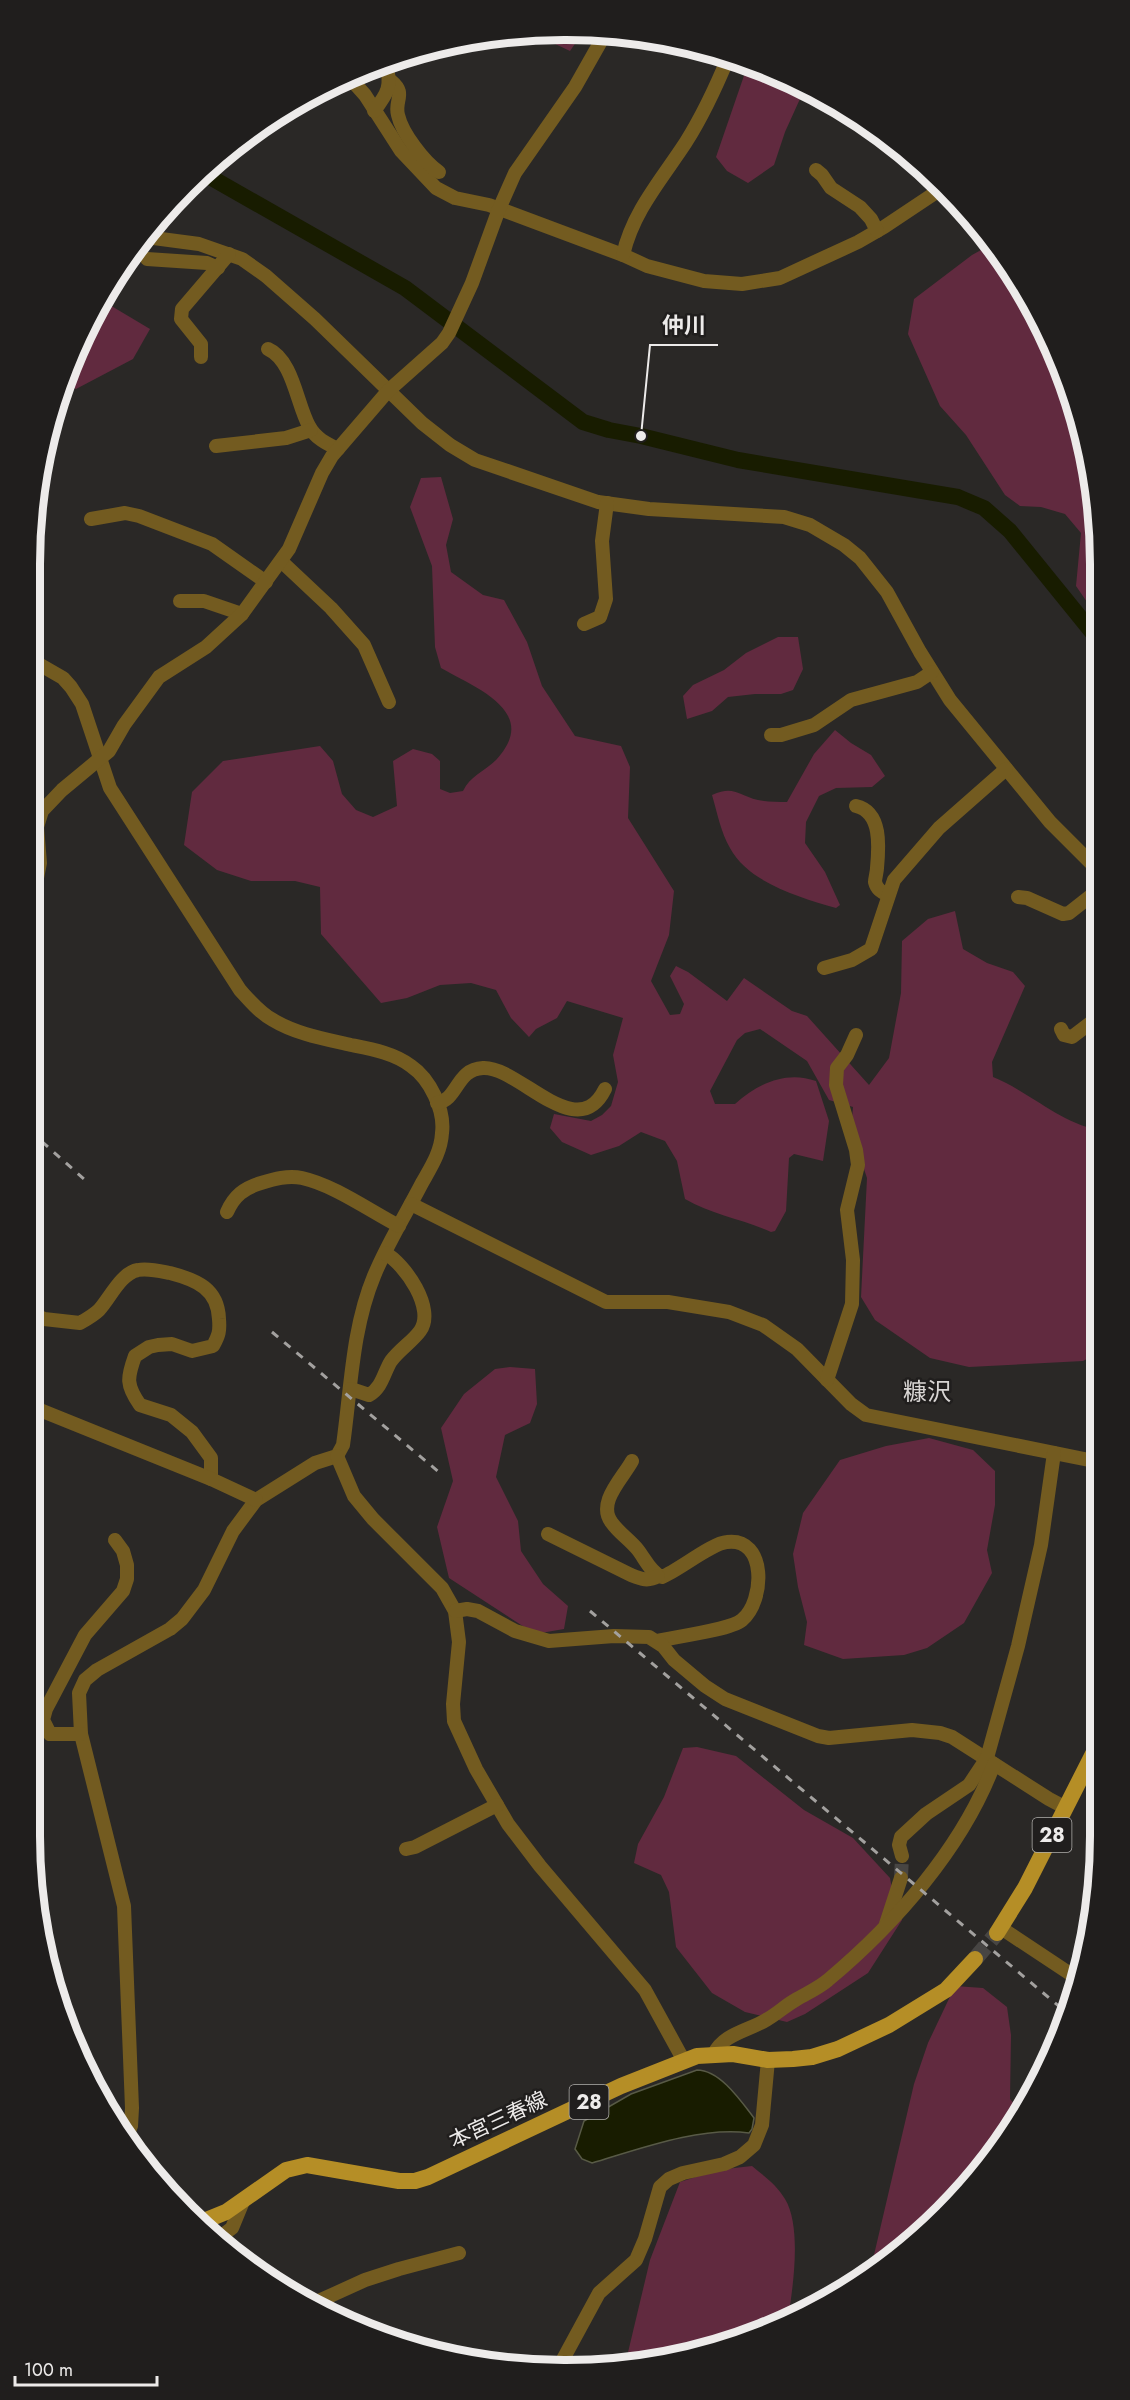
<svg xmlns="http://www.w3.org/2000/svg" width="1130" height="2400" font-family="Jost,'Noto Sans JP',sans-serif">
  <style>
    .green { fill: #612a3f }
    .water { fill: #181c00; stroke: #585a46; stroke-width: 1.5 }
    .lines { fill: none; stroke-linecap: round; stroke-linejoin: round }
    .river { stroke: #181c00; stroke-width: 16 }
    .minor-tunnel { stroke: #474543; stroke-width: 14; stroke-dasharray: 14 7; stroke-linecap: butt }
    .major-tunnel { stroke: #474543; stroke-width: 16; stroke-dasharray: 16 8; stroke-linecap: butt }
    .minor { stroke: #735b20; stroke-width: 14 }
    .major { stroke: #b58e26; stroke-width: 16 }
    .rail { stroke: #a3a19f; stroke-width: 3; stroke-dasharray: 8 8; stroke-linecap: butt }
    .labels { text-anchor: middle; stroke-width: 5; stroke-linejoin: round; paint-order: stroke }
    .shield { fill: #201e1d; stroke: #b0aeac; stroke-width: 1.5 }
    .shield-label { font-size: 20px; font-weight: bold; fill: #edebea }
    .street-label { font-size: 21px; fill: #edebea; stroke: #201e1d }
    .quarter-label { font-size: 24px; fill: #d8d5d3; stroke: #201e1d }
    .rim { fill: none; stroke: #edebea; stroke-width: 8 }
    .leader { fill: none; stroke: #edebea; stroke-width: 2 }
    .callout-dot { fill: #edebea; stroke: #201e1d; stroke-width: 2 }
    .callout-label { font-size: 22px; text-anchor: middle; font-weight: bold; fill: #edebea; stroke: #201e1d; stroke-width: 5; stroke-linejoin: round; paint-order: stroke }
  </style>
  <rect width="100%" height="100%" fill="#2a2826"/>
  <!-- green -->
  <g class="green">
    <path d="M565,30L583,32L570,51L532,33Z"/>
    <path d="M748,64L770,71L804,90L785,132L774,165L748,183L727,171L716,157Z"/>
    <path d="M992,244L1059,360L1095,495L1096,615L1076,586L1081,533L1065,514L1041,507L1020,506L1005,495L966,435L940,406L908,334L914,299L972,255Z"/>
    <path d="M103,301L150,329L133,359L76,389L64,381L71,360Z"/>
    <path d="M441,477L453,519L446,545L451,572L483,595L504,600L527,642L542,686L575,736L621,746L630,767L628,818L674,891L669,935L651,981L670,1015L680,1014L684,1004L670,976L676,966L688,972L727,1001L744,978L792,1011L807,1016L869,1085L889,1058L901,993L902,941L928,919L955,911L963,949L987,963L1013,972L1025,986L992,1062L993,1077C1028,1091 1059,1122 1098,1130V1353L1083,1361L969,1367L930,1358L875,1320L861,1297L867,1178L851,1130L853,1107L829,1100L807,1061L760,1029L745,1033L737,1040L710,1091L715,1104H735C757,1084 786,1070 816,1081L829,1121L823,1161L794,1154L789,1158L786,1211L775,1231L771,1232C743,1219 712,1215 685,1199L677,1161L665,1141L641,1132L619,1146L591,1155L562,1142L550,1128L554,1114L591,1121L602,1115L611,1106L618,1082L613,1055L623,1018L567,1001L557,1018L536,1029L529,1037L511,1018L496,990L471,983L440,985L407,998L381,1003L321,934L320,887L295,881H251L217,870L184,845L192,792L223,761L320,746L333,761L342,794L356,810L373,817L397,806L393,761L413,749L432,754L440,761V789L450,793L463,791C471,775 484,772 496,760C541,712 476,688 441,668L435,647L432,566L410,507L421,478Z"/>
    <path d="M778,637H798L803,669L793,690L781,694H755L728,697L712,711L687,719L683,696L693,685L724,670L746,653Z"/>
    <path d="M835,730L851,743L871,755L885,776L872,787L836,788L819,796L806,822L805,843L825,872L840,905L836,908C799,897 749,883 730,848C721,833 717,812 712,795C734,785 737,795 758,800C767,802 778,802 787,802L814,754Z"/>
    <path d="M510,1367L535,1369L537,1404L530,1423L505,1435L496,1477L518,1521L521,1551L543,1584L568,1606L564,1629L535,1634L449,1578L437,1527L453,1481L441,1428L464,1394L495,1369Z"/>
    <path d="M929,1438L973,1450L995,1471V1505L987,1550L992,1573L964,1623L927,1648L904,1655L843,1659L804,1645L807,1622L798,1587L793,1554L803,1513L840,1460L886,1446Z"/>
    <path d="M697,1747L736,1756L804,1810L853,1838L890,1878L894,1900L902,1920L868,1973L805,2014L787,2022L745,2012L712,1993L676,1947L669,1892L661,1875L634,1863L638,1844L664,1797L683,1748Z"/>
    <path d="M955,1986L983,1988L1007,2007L1011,2035L1010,2099L1017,2107L967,2188L890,2260L870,2272L914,2084L928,2043Z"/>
    <path d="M752,2166C764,2176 777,2185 785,2199C802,2227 793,2287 788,2319L635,2365H625L650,2260L680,2182L717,2170Z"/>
  </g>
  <!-- water -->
  <path class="water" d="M697,2070C720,2070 741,2101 754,2118L752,2129L749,2133C701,2126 639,2149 592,2163L582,2159L575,2149L584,2121L631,2094Z"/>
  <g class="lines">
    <!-- river -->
    <path class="river" d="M203,173L405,288L583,422L609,430L641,436L738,460L958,497L984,508L1010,531L1096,637"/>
    <!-- minor-tunnel -->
    <path class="minor-tunnel" d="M901,1878L902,1856"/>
    <!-- major-tunnel -->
    <path class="major-tunnel" d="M975,1959L997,1933"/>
    <!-- minor -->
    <g class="minor">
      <path d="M349,77L365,95L401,151L436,188L455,198L489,205L623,255L647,266L704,281L742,284L780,278L858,242L884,227L932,195L937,187"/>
      <path d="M391,81C407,94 394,100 398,115C402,133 424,162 439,172"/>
      <path d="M374,111C388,93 392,86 386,63"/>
      <path d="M816,170L822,175L831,188L860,207L871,219L877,231"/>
      <path d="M146,237L199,244L242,259L266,276L315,319L422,423L450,445L475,460L598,502L649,509L784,517L810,525L844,545L860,558L887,592L920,652L950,700L1050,822L1097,869"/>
      <path d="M623,255C633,211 662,179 686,142C703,115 716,87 728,58"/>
      <path d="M147,259L207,263L218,268"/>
      <path d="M268,349C293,360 297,405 309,426C315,438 327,444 338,449"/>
      <path d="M201,357V344L181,319L182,309L229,254"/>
      <path d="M216,446L286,438L311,430"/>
      <path d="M91,519L125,513L139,516L212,544L266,582"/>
      <path d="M281,561L331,608L364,645L389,702"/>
      <path d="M180,601H204L242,614"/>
      <path d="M584,624L600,617L606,599L602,541L607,503"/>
      <path d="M30,659L63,678L71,687L82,704L110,788L240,990C250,1001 260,1013 273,1020C296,1034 325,1039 351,1045C371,1049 394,1053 411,1066C430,1079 445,1110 442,1133C441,1152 431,1167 422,1183C406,1214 387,1244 374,1276C352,1329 351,1389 343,1445L337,1456L315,1463L256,1500L233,1531L204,1590L182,1619L170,1629L97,1670L85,1680L79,1693L81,1734L124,1906L132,2108L131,2126L127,2136"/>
      <path d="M771,735H781L814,725L851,700L917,682L932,672"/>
      <path d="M856,806C882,812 879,847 877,868C877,872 875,878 875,882C877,890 882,892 888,895"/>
      <path d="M1018,897L1027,898L1063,914L1069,913L1097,891"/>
      <path d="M30,913L40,863L37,827L42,811L62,790L109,751L124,725L159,677L206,647L242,614L289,549L322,473L332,456L388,391L442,343L449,333L472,283L499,209L515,173L575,87L605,34"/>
      <path d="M824,968L852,960L871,949L894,880L939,828L1006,769"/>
      <path d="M1061,1029L1064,1035L1072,1037L1097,1018"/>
      <path d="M437,1103C458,1100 456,1069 483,1068C519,1066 577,1146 605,1089"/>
      <path d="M411,1204L606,1302H668L729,1312L763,1325L797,1349L851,1404L866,1415L1099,1462"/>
      <path d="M227,1212C234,1196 244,1188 261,1183C274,1179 288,1175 302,1178C334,1185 370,1211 399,1226"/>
      <path d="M30,1312L44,1319L80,1323C87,1319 94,1315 99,1310C110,1298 121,1273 138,1270C148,1268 160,1271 170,1273C197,1280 218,1289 219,1319C220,1331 219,1335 213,1346L192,1351L172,1344L158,1345L149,1347L135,1356C127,1378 126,1385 140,1405L171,1415L192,1432L211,1458V1479"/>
      <path d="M827,1380L852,1304L853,1260L847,1210L858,1165L856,1150L836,1085L837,1068L847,1055L856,1035"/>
      <path d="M351,1389L369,1395C382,1388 384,1372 391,1361C400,1349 412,1342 420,1331C436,1309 405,1264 385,1253"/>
      <path d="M30,1406L211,1479L256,1500"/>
      <path d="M337,1456L354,1496L373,1519L442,1588L455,1611L459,1642L453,1704L454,1721L476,1769L508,1824L540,1866L645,1990L684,2061"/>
      <path d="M632,1461C623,1478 596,1503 612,1523C619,1533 630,1540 638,1550C645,1559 651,1573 662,1577C679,1570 712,1543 727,1542C767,1537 765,1601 742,1620C730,1630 675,1637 657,1641"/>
      <path d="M548,1534L631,1575C641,1579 648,1582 658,1576"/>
      <path d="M455,1611L467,1609L478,1611L515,1631L549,1641L614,1636L649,1637L663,1646L674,1660L705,1686L725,1699L818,1736L829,1738L912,1730L940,1733L952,1737L1049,1799L1066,1808"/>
      <path d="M81,1734H50L43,1720L46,1709L85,1635L123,1591L127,1579V1565L123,1551L115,1540"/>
      <path d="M406,1849L415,1847L497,1805"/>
      <path d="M902,1856L899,1845L901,1837L926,1814L969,1785L987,1758L1018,1646L1041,1545L1054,1453"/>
      <path d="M886,1924L901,1878"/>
      <path d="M1001,1928L1078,1979"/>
      <path d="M714,2054C723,2034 748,2031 766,2020C777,2014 786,2005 797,1999C807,1993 819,1988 828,1980C895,1924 963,1847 994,1764"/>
      <path d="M216,2240L232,2228L244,2199"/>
      <path d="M312,2304L365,2280L399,2269L459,2253"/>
      <path d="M561,2363L599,2293L636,2260L645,2239L660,2187L669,2179L683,2173L724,2164L740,2157L754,2145L762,2125L768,2060"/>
    </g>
    <!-- major -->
    <g class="major">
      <path d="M997,1933L1025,1888L1100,1740"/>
      <path d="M199,2223L226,2212L286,2170L307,2165L399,2181H415L428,2177L621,2086L697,2056L733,2054L768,2060L793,2059L812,2057L838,2049L889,2025L946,1990L975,1959"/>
    </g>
    <!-- rail -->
    <g class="rail">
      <path d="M30,1131L84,1179"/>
      <path d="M272,1332L440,1473"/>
      <path d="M590,1611L1067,2013"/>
    </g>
  </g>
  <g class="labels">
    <!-- shield labels -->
    <g class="shield">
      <rect x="1032.5" y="1818" width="39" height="34" rx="4.5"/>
      <rect x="569.5" y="2085" width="39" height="34" rx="4.5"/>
    </g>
    <g class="shield-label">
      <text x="1052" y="1842">28</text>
      <text x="589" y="2109">28</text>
    </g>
    <!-- street labels -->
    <g class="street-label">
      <text transform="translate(498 2120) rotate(-25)" y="7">本宮三春線</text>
    </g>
    <!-- quarter labels -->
    <g class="quarter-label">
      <text x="927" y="1400">糠沢</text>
    </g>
  </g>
  <!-- crop -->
  <path d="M0 0H1130V2400H0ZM564 40H566A524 524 0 0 1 1090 564V1836A524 524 0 0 1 566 2360H564A524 524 0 0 1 40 1836V564A524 524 0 0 1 564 40Z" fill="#201e1d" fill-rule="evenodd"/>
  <path class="rim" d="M564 40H566A524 524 0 0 1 1090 564V1836A524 524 0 0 1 566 2360H564A524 524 0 0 1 40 1836V564A524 524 0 0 1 564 40Z"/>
  <!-- callouts -->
  <path class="leader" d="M641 436L650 345H718"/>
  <circle class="callout-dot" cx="641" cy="436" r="6"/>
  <g class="callout-label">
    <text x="684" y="333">仲川</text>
  </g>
  <!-- scale -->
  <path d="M15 2376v9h142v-9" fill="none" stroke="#edebea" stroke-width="3"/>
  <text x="24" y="2376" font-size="18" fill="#edebea" stroke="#201e1d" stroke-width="4.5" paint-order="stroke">100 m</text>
</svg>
